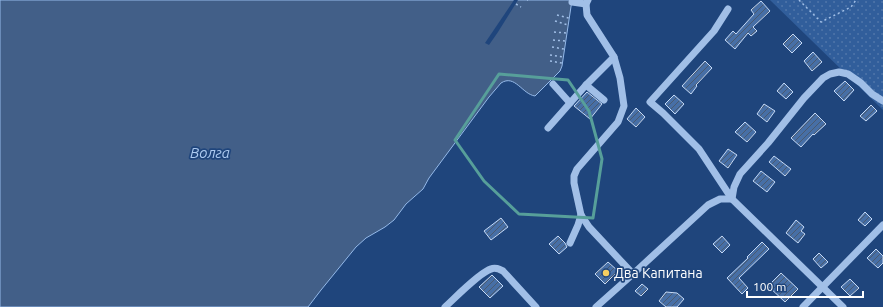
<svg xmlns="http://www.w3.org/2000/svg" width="883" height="307" font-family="Ubuntu,sans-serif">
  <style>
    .park { fill: url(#park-dots) }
    .water { fill: #425f88; stroke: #94b9e9 }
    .pier { fill: #1f457c }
    .building { fill: url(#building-hatch); stroke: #c5d9f5 }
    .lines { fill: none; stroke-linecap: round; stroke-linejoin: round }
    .path { stroke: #a1bfe7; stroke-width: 1.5; stroke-dasharray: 2 3; stroke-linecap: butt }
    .minor { stroke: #a1bfe7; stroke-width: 7 }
    .marked { fill: none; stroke: #579f9a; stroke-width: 3; stroke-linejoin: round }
    .poi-dot { fill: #f6cf61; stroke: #1f457c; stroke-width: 1.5 }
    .labels { text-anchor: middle; stroke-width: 3.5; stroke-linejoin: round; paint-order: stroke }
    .poi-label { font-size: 14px; fill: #fff; stroke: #1f457c; text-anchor: start }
    .water-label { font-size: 15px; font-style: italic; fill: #acc9ef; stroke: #1f457c }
  </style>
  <defs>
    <pattern id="park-dots" width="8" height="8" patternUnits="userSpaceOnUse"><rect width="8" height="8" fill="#315e9b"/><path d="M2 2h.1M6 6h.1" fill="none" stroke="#5076aa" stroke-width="1.8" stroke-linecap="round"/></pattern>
    <pattern id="building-hatch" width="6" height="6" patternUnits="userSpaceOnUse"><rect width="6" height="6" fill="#476fa6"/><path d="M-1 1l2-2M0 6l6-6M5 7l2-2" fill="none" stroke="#4a5a70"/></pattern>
  </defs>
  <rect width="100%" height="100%" fill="#1f457c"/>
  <!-- park -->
  <path class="park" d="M770,0H883V110Z"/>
  <!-- water -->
  <path class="water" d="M0,0H572L562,66L560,71L535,96C522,94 515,74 501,83L489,97L429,178L423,189L406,204L394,220L385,227L366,238L356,247L321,290L308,307H0Z"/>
  <!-- pier -->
  <path class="pier" d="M514,0H518L498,32L489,45L485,43Z"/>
  <!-- building -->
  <g class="building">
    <path d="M761,1L770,11L753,27L757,31L751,36L748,33L735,49L725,40L733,31L736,34L754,14L751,10Z"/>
    <path d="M793,34L802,43L792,53L783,44Z"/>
    <path d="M813,52L822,62L812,71L804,61Z"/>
    <path d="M705,61L712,68L696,85L697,86L691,94L682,86Z"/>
    <path d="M845,81L854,90L844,101L834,91Z"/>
    <path d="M784,83L793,92L786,99L777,91Z"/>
    <path d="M587,92L602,104L590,119L574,106Z"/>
    <path d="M674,95L684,104L675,114L665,104Z"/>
    <path d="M764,104L775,111L767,122L757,114Z"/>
    <path d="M871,105L877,111L866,121L860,116Z"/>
    <path d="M636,108L645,117L636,127L627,119Z"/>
    <path d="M815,113L826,124L814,135L813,134L801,147L791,138Z"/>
    <path d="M745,122L756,132L747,142L735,132Z"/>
    <path d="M728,149L737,155L728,168L719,161Z"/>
    <path d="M774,156L791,169L785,176L769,162Z"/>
    <path d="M761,171L775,182L767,192L753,181Z"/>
    <path d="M865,212L872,219L865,226L858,220Z"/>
    <path d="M501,218L508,227L491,240L484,231Z"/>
    <path d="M796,220L804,227L801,231L805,234L798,243L786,233Z"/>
    <path d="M558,236L565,243L567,247L559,254L549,244Z"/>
    <path d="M722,236L730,245L722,253L713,244Z"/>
    <path d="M762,242L769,249L739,278L748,288L742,294L727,278L748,258L747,257Z"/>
    <path d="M876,249L883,256V263L878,268L867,258Z"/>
    <path d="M819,253L828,262L821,268L813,259Z"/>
    <path d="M608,262L618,271L605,284L595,274Z"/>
    <path d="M781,273L798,289L785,302L768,286Z"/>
    <path d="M492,275L503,286L490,298L479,287Z"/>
    <path d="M850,279L859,288L850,296L841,287Z"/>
    <path d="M642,284L648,289L641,296L635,291Z"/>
    <path d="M666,292L677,293L684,299L677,307H666L659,301Z"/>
  </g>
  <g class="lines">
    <!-- path -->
    <g class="path">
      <path d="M527,0H528"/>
      <path d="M799,0L821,22L851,7L856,0"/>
      <path d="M516,4L521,7"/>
      <path d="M557,15L569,18"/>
      <path d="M555,21L568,25"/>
      <path d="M554,32L567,33"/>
      <path d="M553,40L566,41"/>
      <path d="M552,47L564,49"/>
      <path d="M550,55L563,57"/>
      <path d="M550,61L562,63"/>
    </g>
    <!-- minor -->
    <g class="minor">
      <path d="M572,2L586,4"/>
      <path d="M728,9L714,31L650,102L663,113L699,149L732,199L843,307"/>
      <path d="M614,57L620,78L624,106L618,122L577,169L574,176V183L581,215L589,227L633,274"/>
      <path d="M553,84L570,103"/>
      <path d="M586,85L604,100"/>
      <path d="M548,128L586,85L614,57L587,15L586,4L588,0"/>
      <path d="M570,243L578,225L581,215"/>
      <path d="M445,307C455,298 480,272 491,269C495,267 499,269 503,271L536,307"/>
      <path d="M596,307L633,274L708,205L720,199H732L734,187L740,174L768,143L804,98L823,78L830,74L839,72L848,74L861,83L872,94L883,101"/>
      <path d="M803,307L883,225"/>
    </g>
  </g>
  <!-- marked area -->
  <path class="marked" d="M499,74L568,80L589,111L602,159L593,218L519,214L484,181L455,140Z"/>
  <!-- markers -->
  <circle class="poi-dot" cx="606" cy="273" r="4"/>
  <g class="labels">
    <!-- poi labels -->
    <g class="poi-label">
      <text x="614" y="278">Два Капитана</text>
    </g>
    <!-- water labels -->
    <g class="water-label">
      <text x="210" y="158">Волга</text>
    </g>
  </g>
  <!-- scale -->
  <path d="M747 291v6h116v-6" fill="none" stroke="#ffffff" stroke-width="2"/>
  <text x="753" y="291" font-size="12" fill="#ffffff" stroke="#1f457c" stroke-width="3" paint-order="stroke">100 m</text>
</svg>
